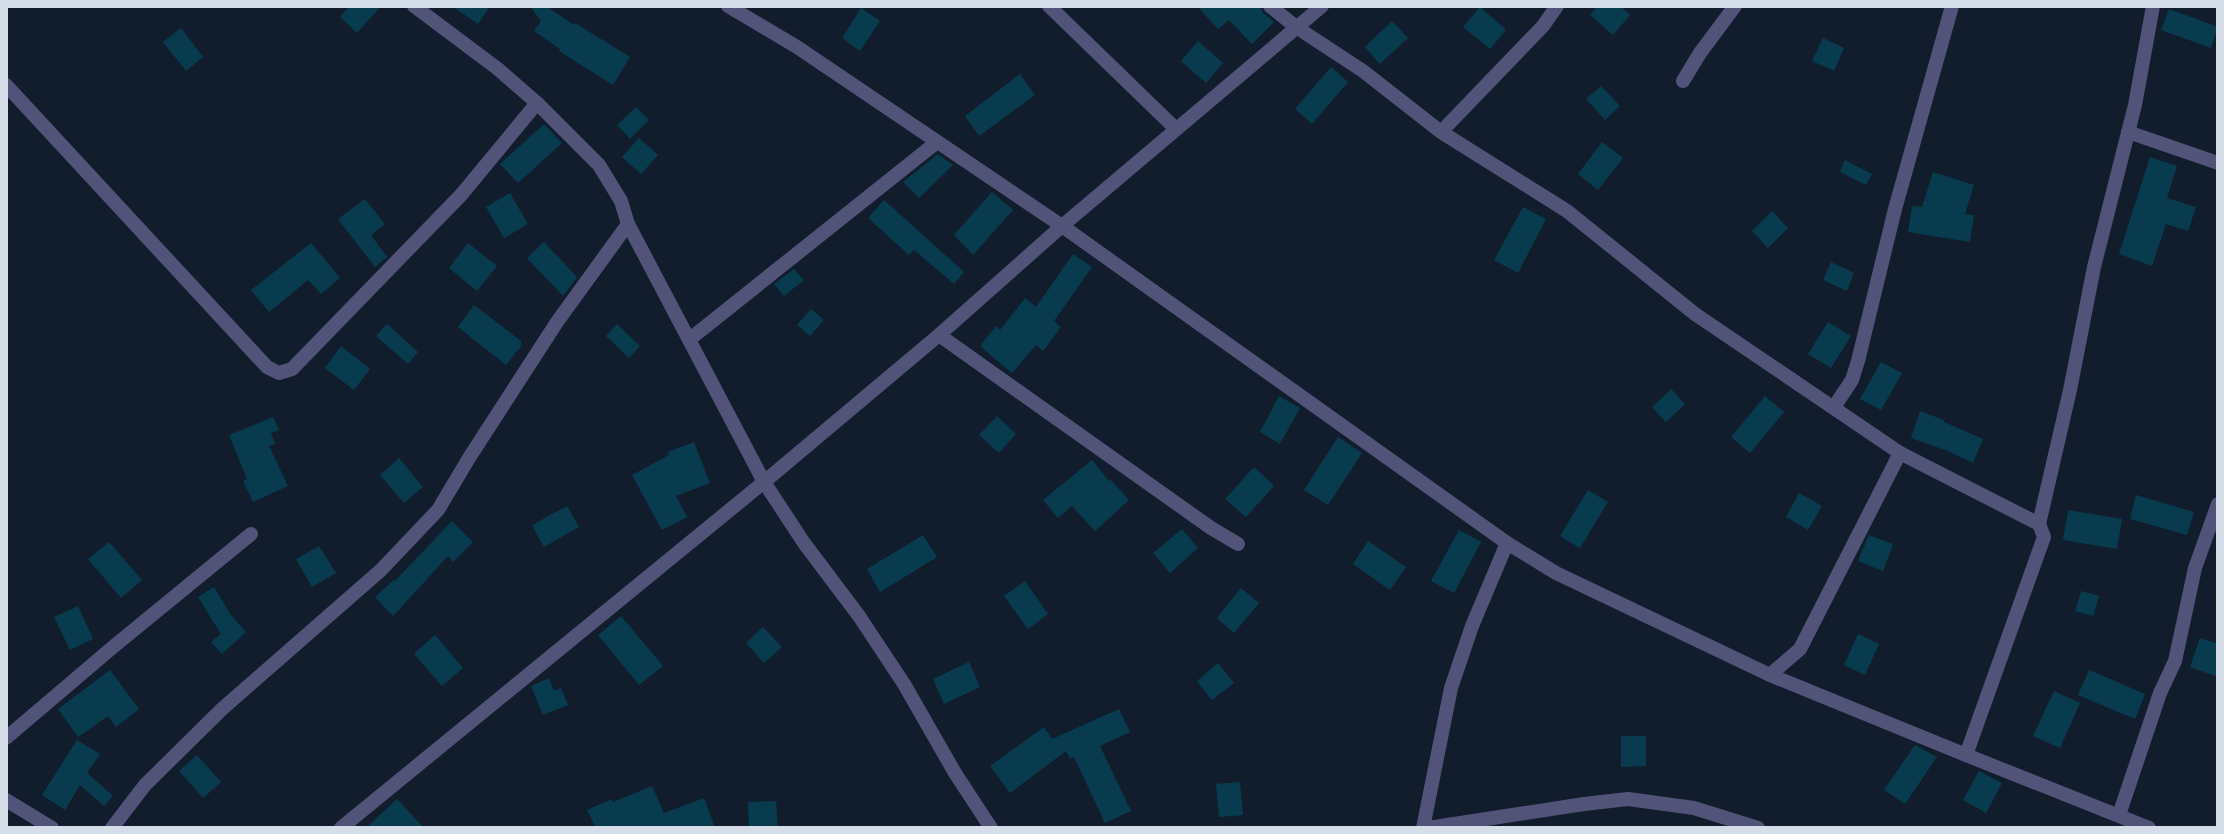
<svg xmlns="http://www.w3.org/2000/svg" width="2224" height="834" font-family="Karla,sans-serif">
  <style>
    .building { fill: #093b4f }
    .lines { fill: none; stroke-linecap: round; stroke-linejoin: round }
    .street { stroke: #525379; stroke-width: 14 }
  </style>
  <rect width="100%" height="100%" fill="#111d2c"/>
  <!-- building -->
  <g class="building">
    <path d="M350,6H381L357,33L340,17Z"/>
    <path d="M452,6H490L478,24Z"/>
    <path d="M530,6H546L574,25L575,23L630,57L613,85L559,51L560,49L534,31L541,21Z"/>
    <path d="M1197,6H1260L1263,13L1274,22L1252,44L1229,20L1218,29Z"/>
    <path d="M1598,6H1620L1630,15L1613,35L1590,15Z"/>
    <path d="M1480,7L1506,30L1490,49L1463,27Z"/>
    <path d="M861,8L880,21L860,51L842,38Z"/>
    <path d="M2169,9L2218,27L2211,48L2161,30Z"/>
    <path d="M1392,21L1408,38L1380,64L1365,47Z"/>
    <path d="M181,28L203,57L186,71L163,42Z"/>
    <path d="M1823,38L1844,48L1834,71L1812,61Z"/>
    <path d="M1198,41L1223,63L1206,83L1181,61Z"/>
    <path d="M1331,67L1348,82L1312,124L1295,109Z"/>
    <path d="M1020,74L1035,95L979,136L965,116Z"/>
    <path d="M1601,86L1620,106L1605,120L1586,99Z"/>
    <path d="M636,107L649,120L630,139L617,125Z"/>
    <path d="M544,124L562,143L518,183L500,164Z"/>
    <path d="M639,138L658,155L641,174L622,157Z"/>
    <path d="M1602,142L1623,158L1598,190L1578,174Z"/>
    <path d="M938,154L953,165L919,198L903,182Z"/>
    <path d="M2150,157L2177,166L2167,198L2196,207L2188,231L2166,224L2152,266L2119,254Z"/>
    <path d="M1845,160L1872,174L1866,185L1840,172Z"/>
    <path d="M1933,172L1974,185L1965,214L1974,215L1970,242L1908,232L1912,206L1922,207Z"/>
    <path d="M992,192L1013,210L973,255L954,235Z"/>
    <path d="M510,193L528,224L504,238L486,207Z"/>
    <path d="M365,199L385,224L371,235L387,257L375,267L338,219Z"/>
    <path d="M884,200L964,272L954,284L914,250L909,255L868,218Z"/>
    <path d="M1523,207L1546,219L1518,273L1494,260Z"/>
    <path d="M1772,211L1788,228L1768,248L1752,231Z"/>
    <path d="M544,242L577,277L563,296L527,258Z"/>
    <path d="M311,243L340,278L321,294L308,280L269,312L251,290Z"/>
    <path d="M468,243L497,266L477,291L449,268Z"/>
    <path d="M1073,254L1092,267L1054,321L1061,327L1043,351L1036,345L1012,373L980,346L996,326L1000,330L1025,298L1036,307Z"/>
    <path d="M1831,262L1854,273L1847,291L1823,280Z"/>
    <path d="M794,269L804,280L784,296L774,284Z"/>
    <path d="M474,305L521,341V346L506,365L458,327Z"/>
    <path d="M811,309L824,320L810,336L797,325Z"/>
    <path d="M1828,322L1851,336L1831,368L1808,354Z"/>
    <path d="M387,324L418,352L408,364L376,336Z"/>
    <path d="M617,324L640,346L629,358L606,336Z"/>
    <path d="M341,346L370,369L354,390L325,368Z"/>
    <path d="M1881,362L1902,373L1881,410L1860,399Z"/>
    <path d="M1671,389L1685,404L1666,422L1652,407Z"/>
    <path d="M1279,396L1300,408L1280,444L1260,432Z"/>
    <path d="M1765,396L1784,412L1750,453L1731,437Z"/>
    <path d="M1920,411L1944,420V422L1983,439L1973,463L1948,451L1911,438Z"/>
    <path d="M997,416L1016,434L999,453L979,435Z"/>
    <path d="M273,417L279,430L271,433L275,444L269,446L288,486L253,502L243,481L247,479L229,435Z"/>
    <path d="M1338,437L1362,453L1328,505L1304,490Z"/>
    <path d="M694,442L710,483L676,496L687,517L662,530L632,475L669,455L668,452Z"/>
    <path d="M399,458L423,487L404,503L380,475Z"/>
    <path d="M1092,460L1109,481L1111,480L1129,500L1095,531L1072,506L1058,518L1043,500Z"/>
    <path d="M1254,467L1274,486L1246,517L1225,499Z"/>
    <path d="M1588,490L1608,502L1580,548L1560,536Z"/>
    <path d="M1799,493L1822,506L1808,530L1786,517Z"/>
    <path d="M2136,495L2194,512L2187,535L2130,519Z"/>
    <path d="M567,506L579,527L544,547L532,525Z"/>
    <path d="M2068,510L2122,519L2117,549L2063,540Z"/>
    <path d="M452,521L473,542L453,562L448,556L393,616L375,597L394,580L395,581Z"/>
    <path d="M1182,529L1198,548L1170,573L1153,553Z"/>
    <path d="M1459,530L1481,542L1454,593L1431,581Z"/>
    <path d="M923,535L937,557L880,592L867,569Z"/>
    <path d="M1869,535L1893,544L1883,571L1858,561Z"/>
    <path d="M1368,541L1406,567L1390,590L1353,564Z"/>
    <path d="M109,542L142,580L121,598L88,559Z"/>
    <path d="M319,546L336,573L312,587L296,559Z"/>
    <path d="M1025,581L1048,614L1028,629L1004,596Z"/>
    <path d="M214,587L230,614L246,632L222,654L211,642L221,634L198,597Z"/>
    <path d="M1241,588L1259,603L1234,633L1217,618Z"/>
    <path d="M2081,591L2099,596L2093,616L2075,611Z"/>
    <path d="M78,606L93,639L70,650L54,617Z"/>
    <path d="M621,616L663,666L639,685L598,635Z"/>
    <path d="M763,627L782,647L764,663L746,643Z"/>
    <path d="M1858,634L1879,644L1865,675L1844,665Z"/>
    <path d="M435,635L463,668L442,686L414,654Z"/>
    <path d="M2200,638L2218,644V677L2190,667Z"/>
    <path d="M969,662L980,687L944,704L933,679Z"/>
    <path d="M1218,663L1234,683L1212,700L1197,681Z"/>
    <path d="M110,670L139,709L116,727L108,716L78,737L58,709Z"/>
    <path d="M2089,670L2145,694L2135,719L2078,695Z"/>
    <path d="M549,678L554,691L561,688L568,705L543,715L531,686Z"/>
    <path d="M2054,691L2080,703L2060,748L2033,736Z"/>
    <path d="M1119,709L1130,732L1100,746L1131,811L1105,823L1074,757L1070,759L1066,751L1010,793L990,766L1044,727L1052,739Z"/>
    <path d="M1621,736H1646V766L1621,767Z"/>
    <path d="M77,740L100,754L87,773L113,796L104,806L80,785L65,810L42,795Z"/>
    <path d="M1915,745L1937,757L1905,804L1884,790Z"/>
    <path d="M197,755L221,782L203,798L179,771Z"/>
    <path d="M1979,771L2002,783L1986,813L1963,800Z"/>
    <path d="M1240,782L1243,815L1219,817L1216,784Z"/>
    <path d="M652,786L664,813L704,798L715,828H596L587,810L612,799L613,802Z"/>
    <path d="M397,799L424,828H366Z"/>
    <path d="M776,801L778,828H749L748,802Z"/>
  </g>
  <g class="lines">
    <!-- street -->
    <g class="street">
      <path d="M414,6L498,69L537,103L599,165L621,201L628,224L764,482L804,543L859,616L904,684L955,773L991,828"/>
      <path d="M728,6L797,47L1062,226L1507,543L1556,573L1770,675L1966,755"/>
      <path d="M1049,6L1176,129"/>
      <path d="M1270,6L1296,27L1363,71L1441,132L1567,211L1695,314L1900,453L2039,524L2044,537L1966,755L2149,828"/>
      <path d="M1683,81L1700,53L1735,6"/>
      <path d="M6,85L267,367L279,373L292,369L461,195L537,103"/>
      <path d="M1441,132L1543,26L1557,6"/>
      <path d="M2128,132L2218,163"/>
      <path d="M939,335L1211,528L1238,544"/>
      <path d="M690,339L937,142"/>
      <path d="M1834,407L1852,380L1858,361L1895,209L1952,6"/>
      <path d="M2039,524L2070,390L2094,267L2135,105L2153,6"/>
      <path d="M1770,675L1800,649L1900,453"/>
      <path d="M6,738L113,647L251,534"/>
      <path d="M6,800L52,828"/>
      <path d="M2119,815L2160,693L2175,661L2195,568L2218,504"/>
      <path d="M112,828L145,785L222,709L381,570L438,510L469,458L557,322L628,224"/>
      <path d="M341,828L764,482L939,335L1062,226L1322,6"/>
      <path d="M1423,828L1451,688L1472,626L1507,543"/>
      <path d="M1428,828L1584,804L1628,799L1694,808L1758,828"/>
    </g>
  </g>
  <!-- border -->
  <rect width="2224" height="834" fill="none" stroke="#d5dde8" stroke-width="16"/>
</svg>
